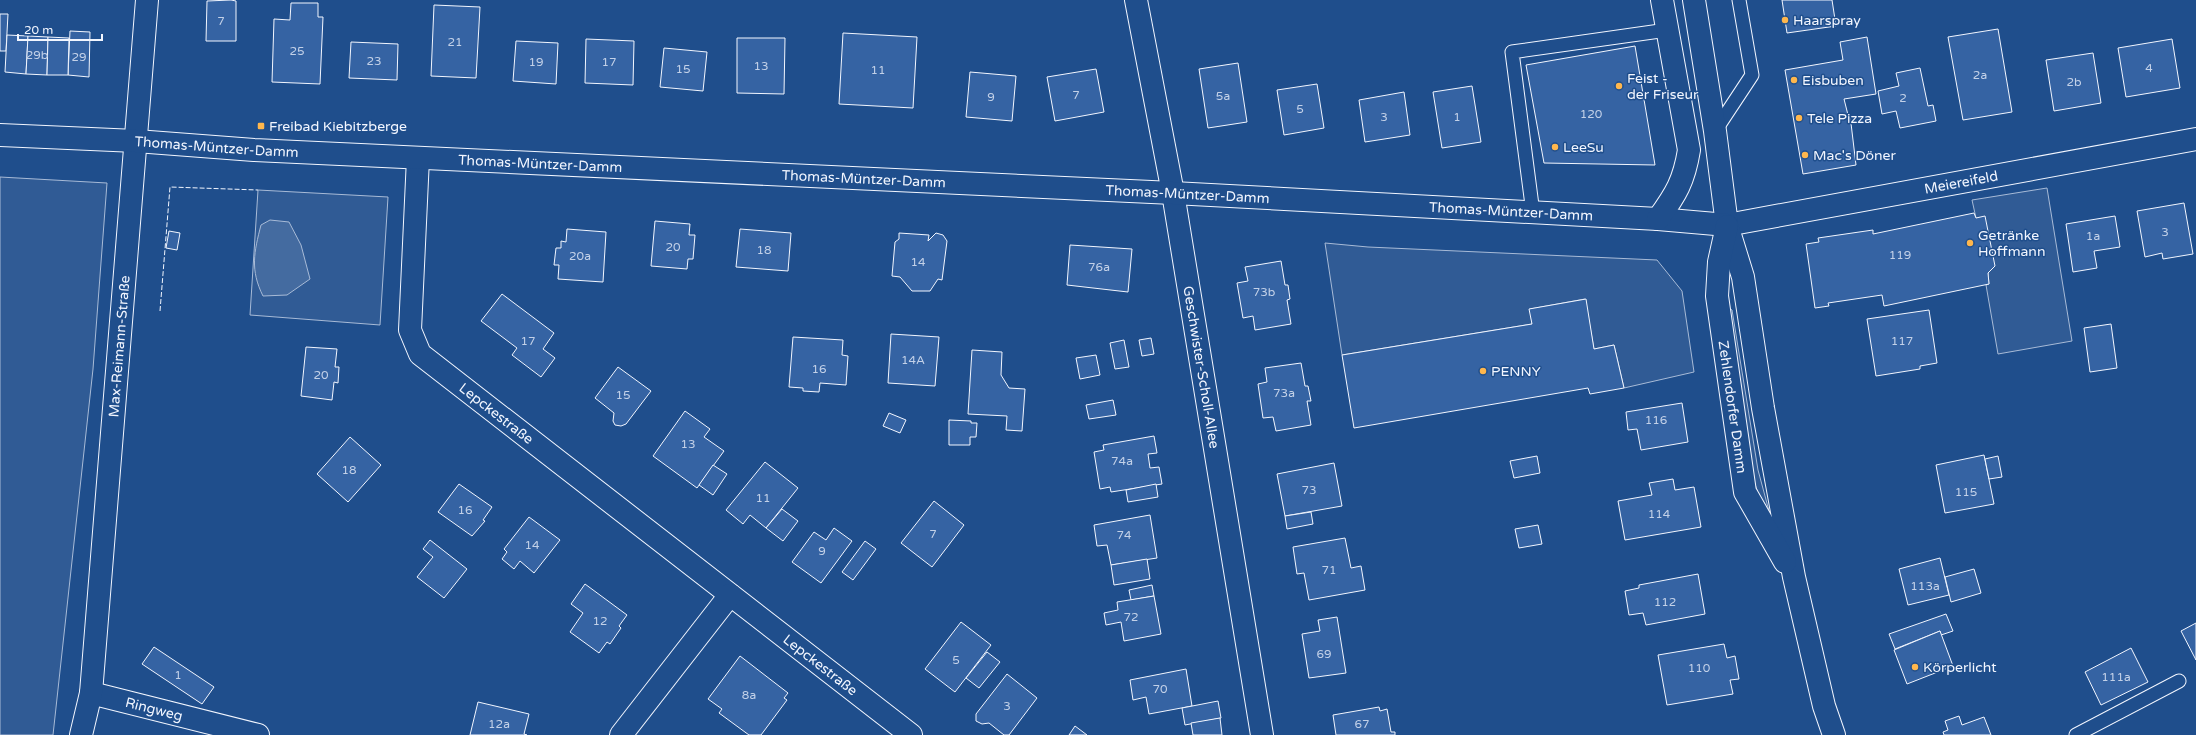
<svg xmlns="http://www.w3.org/2000/svg" width="2196" height="735" font-family="'Varela Round',sans-serif">
  <style>
    .built { fill: #305b95; stroke: #a8bbd7 }
    .water { fill: #446ba0; stroke: #a8bbd7 }
    .building { fill: #3563a3; stroke: #f2f6ff }
    .lines { fill: none; stroke-linecap: round; stroke-linejoin: round }
    .lane-casing { stroke: #f2f6ff; stroke-width: 15 }
    .street-casing { stroke: #f2f6ff; stroke-width: 24 }
    .secondary-casing { stroke: #f2f6ff; stroke-width: 24 }
    .lane { stroke: #1f4e8c; stroke-width: 13 }
    .street { stroke: #1f4e8c; stroke-width: 22 }
    .secondary { stroke: #1f4e8c; stroke-width: 22 }
    .fence { stroke: #f2f6ff; stroke-width: 1; stroke-dasharray: 5 2; stroke-linecap: butt }
    .poi-dot { fill: #ffb74d; stroke: #1f4e8c; stroke-width: 1.5 }
    .labels { text-anchor: middle; stroke-width: 3; stroke-linejoin: round; paint-order: stroke }
    .number-label { font-size: 12px; fill: #c3d1e8 }
    .poi-label { font-size: 14px; fill: #f2f6ff; stroke: #1f4e8c; text-anchor: start }
    .street-label { font-size: 14px; fill: #f2f6ff; stroke: #1f4e8c }
  </style>
  <rect width="100%" height="100%" fill="#1f4e8c"/>
  <!-- built -->
  <g class="built">
    <path d="M0,177L107,183L93,369L53,735H0Z"/>
    <path d="M2047,188L2072,341L1998,354L1986,285L1989,284L1988,273L1994,265L1976,218L1972,200Z"/>
    <path d="M258,190L388,197L380,325L250,315Z"/>
    <path d="M1325,243L1368,247L1657,260L1682,291L1694,372L1624,388L1614,345L1594,349L1585,299L1530,309L1532,324L1342,355Z"/>
    <path d="M1727,307L1732,310L1758,470L1772,522L1768,524L1754,481Z"/>
  </g>
  <!-- water -->
  <path class="water" d="M270,220L289,222L301,245L310,279L287,295L263,296C250,270 254,252 261,225Z"/>
  <!-- building -->
  <g class="building">
    <path d="M231,0L236,1V41H206L207,1Z"/>
    <path d="M1782,0H1832L1836,26L1787,33Z"/>
    <path d="M291,3H318V17H323L320,84L272,82L274,19L290,20Z"/>
    <path d="M434,5L480,7L476,78L431,76Z"/>
    <path d="M0,14H8L6,51H0Z"/>
    <path d="M1998,29L2012,112L1963,120L1948,37Z"/>
    <path d="M70,31L90,32L89,77L68,75Z"/>
    <path d="M843,33L917,37L913,108L839,104Z"/>
    <path d="M7,35L28,36L26,74L5,72Z"/>
    <path d="M28,36L48,37L47,75L26,74Z"/>
    <path d="M48,37L69,38L68,75H47Z"/>
    <path d="M1867,37L1876,94L1844,99L1848,115H1850L1856,165L1803,174L1785,70L1843,60L1840,42Z"/>
    <path d="M737,38H785L784,94L737,93Z"/>
    <path d="M586,39L634,41L633,85L585,83Z"/>
    <path d="M2172,39L2180,88L2126,97L2118,48Z"/>
    <path d="M516,41L558,43L556,84L513,81Z"/>
    <path d="M351,42L398,44L397,80L349,78Z"/>
    <path d="M1635,46L1655,165L1544,163L1526,65Z"/>
    <path d="M664,48L707,52L703,91L660,87Z"/>
    <path d="M2093,53L2101,103L2054,111L2046,60Z"/>
    <path d="M1238,63L1247,122L1208,128L1199,69Z"/>
    <path d="M1920,68L1928,106L1933,105L1936,121L1900,128L1896,111L1882,114L1878,91L1899,86L1896,73Z"/>
    <path d="M1096,69L1104,112L1055,121L1047,77Z"/>
    <path d="M970,72L1016,76L1012,121L966,117Z"/>
    <path d="M1317,84L1324,128L1284,135L1277,90Z"/>
    <path d="M1472,86L1481,142L1442,148L1433,92Z"/>
    <path d="M1404,92L1410,135L1365,142L1359,100Z"/>
    <path d="M2184,203L2193,254L2163,259L2162,253L2145,257L2137,211Z"/>
    <path d="M1974,213L1976,218L1985,216L1995,266L1988,273L1989,284L1884,306L1882,295L1828,303L1829,306L1815,308L1806,244L1819,242L1818,238L1873,230V234Z"/>
    <path d="M2115,216L2120,247L2094,251L2097,268L2073,272L2066,224Z"/>
    <path d="M655,221L690,224L689,235H695L693,259H688L687,269L651,266Z"/>
    <path d="M567,229L606,232L603,282L558,279L559,265H554L556,248H561V241L566,242Z"/>
    <path d="M740,229L791,233L788,271L736,267Z"/>
    <path d="M169,231L180,233L177,250L166,248Z"/>
    <path d="M899,233L929,235L928,241L936,233L943,235L947,241L942,280L938,279L930,291H912L900,277L892,276L895,242L899,239Z"/>
    <path d="M1070,245L1132,249L1128,292L1067,285Z"/>
    <path d="M1281,261L1285,285H1288L1290,299L1287,300L1291,324L1255,330L1253,316L1243,318L1237,283L1248,281L1245,267Z"/>
    <path d="M502,294L554,333L543,349L555,358L541,377L512,355L517,348L481,321Z"/>
    <path d="M1586,299L1594,349L1614,345L1624,388L1590,394L1588,388L1354,428L1342,355L1532,324L1529,309Z"/>
    <path d="M1929,310L1937,363L1920,366V369L1876,376L1867,319Z"/>
    <path d="M2111,324L2117,368L2090,372L2084,328Z"/>
    <path d="M891,334L939,337L935,386L888,383Z"/>
    <path d="M793,337L843,340L842,355L848,356L846,385L820,383L819,392L803,391V388L789,387Z"/>
    <path d="M1151,338L1154,354L1142,356L1139,340Z"/>
    <path d="M1124,340L1129,367L1115,369L1110,343Z"/>
    <path d="M306,347L337,349L335,367H339L338,383L334,382L332,400L301,396Z"/>
    <path d="M972,350L1002,352L1001,375L1009,388L1025,389L1022,431L1006,430L1007,416L968,414Z"/>
    <path d="M1096,355L1100,375L1080,379L1076,358Z"/>
    <path d="M1301,363L1305,386H1308L1311,401H1307L1311,425L1276,431L1273,417L1263,418L1258,384L1267,382L1265,368Z"/>
    <path d="M618,367L651,391L626,424L621,426L615,425L613,421L614,413L595,398Z"/>
    <path d="M1113,400L1116,415L1089,419L1086,405Z"/>
    <path d="M1682,403L1688,442L1641,450L1637,429L1628,430L1626,412Z"/>
    <path d="M685,411L710,429L704,437L724,451L697,488L653,456Z"/>
    <path d="M889,413L906,420L900,433L883,426Z"/>
    <path d="M949,420L971,421V423H977L976,437H970V445H949Z"/>
    <path d="M1154,436L1157,453L1148,454L1150,468L1159,467L1162,484L1111,492L1110,487L1100,489L1094,452L1104,450L1103,445Z"/>
    <path d="M350,437L381,465L348,502L317,474Z"/>
    <path d="M1984,455L1994,504L1945,513L1936,465Z"/>
    <path d="M1537,456L1540,473L1514,478L1510,461Z"/>
    <path d="M1998,456L2002,477L1989,479L1985,459Z"/>
    <path d="M765,462L798,488L766,528L750,515L743,524L726,510Z"/>
    <path d="M1334,463L1342,506L1285,516L1277,474Z"/>
    <path d="M713,465L727,474L713,495L699,485Z"/>
    <path d="M1673,479L1675,490L1694,487L1701,527L1625,540L1618,501L1652,495L1649,483Z"/>
    <path d="M459,484L492,507L483,520L485,521L472,536L438,512Z"/>
    <path d="M1156,484L1158,497L1128,502L1126,490Z"/>
    <path d="M934,501L964,525L932,567L901,543Z"/>
    <path d="M782,509L798,521L783,541L766,528Z"/>
    <path d="M1311,512L1313,524L1287,529L1285,516Z"/>
    <path d="M1150,515L1157,558L1111,565L1107,545L1097,546L1094,525Z"/>
    <path d="M529,517L560,540L534,573L520,561L514,569L502,559L507,552L504,549Z"/>
    <path d="M1538,525L1542,544L1519,548L1515,529Z"/>
    <path d="M834,528L852,541L821,583L792,562L814,532L826,540Z"/>
    <path d="M1345,538L1351,568L1361,566L1365,590L1309,600L1304,573L1297,574L1293,547Z"/>
    <path d="M430,540L467,569L444,598L417,577L433,557L423,549Z"/>
    <path d="M865,541L876,549L853,580L842,572Z"/>
    <path d="M1940,558L1949,595L1908,605L1899,569Z"/>
    <path d="M1147,559L1150,579L1114,585L1111,565Z"/>
    <path d="M1974,569L1981,593L1951,602L1945,577Z"/>
    <path d="M1698,574L1705,614L1646,625L1643,613L1629,615L1625,591L1639,588V585Z"/>
    <path d="M585,584L627,615L619,626L621,628L610,644L607,642L599,653L570,632L583,613L571,604Z"/>
    <path d="M1152,585L1154,596L1131,600L1129,590Z"/>
    <path d="M1154,596L1161,634L1124,641L1121,622L1106,625L1104,613L1118,610L1117,602Z"/>
    <path d="M1946,614L1953,631L1941,635L1940,631L1895,649L1889,634Z"/>
    <path d="M1337,617L1346,673L1309,678L1302,634L1320,631L1318,620Z"/>
    <path d="M961,622L991,645L955,692L925,669Z"/>
    <path d="M2196,623V660L2181,631Z"/>
    <path d="M1940,631L1953,666L1907,684L1894,650Z"/>
    <path d="M1724,644L1727,658L1735,656L1739,679L1730,680L1733,694L1667,705L1658,655Z"/>
    <path d="M154,647L214,687L202,704L142,664Z"/>
    <path d="M2131,648L2148,682L2101,705L2085,672Z"/>
    <path d="M987,652L1000,662L979,688L966,678Z"/>
    <path d="M740,656L788,693L784,698L787,700L761,735H749L719,713L722,709L708,699Z"/>
    <path d="M1186,669L1192,706L1149,714L1146,697L1133,700L1130,680Z"/>
    <path d="M1007,674L1037,698L1009,735H1004L989,723L982,724L976,721V714Z"/>
    <path d="M1218,701L1221,718L1185,725L1182,708Z"/>
    <path d="M478,702L529,714L524,734L527,735H470Z"/>
    <path d="M1379,707L1380,711L1387,709L1391,732H1395V735H1336L1333,715Z"/>
    <path d="M1959,716L1962,725L1984,717L1991,735H1944L1943,732L1948,730L1945,721Z"/>
    <path d="M1220,718L1222,735H1193L1191,723Z"/>
    <path d="M1075,726L1087,735H1069Z"/>
  </g>
  <g class="lines">
    <!-- lane casing -->
    <g class="lane-casing">
      <g id="lane">
        <path d="M1715,131L1752,75L1739,0"/>
        <path d="M1533,213L1512,52L1667,30"/>
        <path d="M2076,735L2179,681"/>
      </g>
    </g>
    <!-- street casing -->
    <g class="street-casing">
      <g id="street">
        <path id="s1" d="M1136,0L1173,193L1262,735"/>
        <path id="s2" d="M418,158L410,330L420,354L911,735"/>
        <path id="s3" d="M1727,225L2196,139"/>
        <path id="s4" d="M91,693L258,735"/>
        <path id="s5" d="M81,735L91,693L147,0"/>
        <path d="M621,735L730,595"/>
      </g>
    </g>
    <!-- secondary casing -->
    <g class="secondary-casing">
      <g id="secondary">
        <path d="M1694,0L1715,131L1727,225L1743,277L1763,408L1794,577L1824,706L1834,735"/>
        <path id="s6" d="M0,135L136,141L254,150L1173,193L1658,219L1727,225"/>
        <path d="M1658,219C1676,194 1684,181 1689,150L1662,0"/>
        <path id="s7" d="M1727,226L1719,262L1717,296L1745,492L1785,562"/>
      </g>
    </g>
    <!-- lane -->
    <use href="#lane" class="lane"/>
    <!-- street -->
    <use href="#street" class="street"/>
    <!-- secondary -->
    <use href="#secondary" class="secondary"/>
    <!-- fence -->
    <path class="fence" d="M160,311L170,187L258,190"/>
  </g>
  <!-- markers -->
  <g class="poi-dot">
    <circle cx="1785" cy="20" r="4"/>
    <circle cx="1794" cy="80" r="4"/>
    <circle cx="1619" cy="86" r="4"/>
    <circle cx="1799" cy="118" r="4"/>
    <rect x="257" y="122" width="8" height="8" rx="2"/>
    <circle cx="1555" cy="147" r="4"/>
    <circle cx="1805" cy="155" r="4"/>
    <circle cx="1970" cy="243" r="4"/>
    <circle cx="1483" cy="371" r="4"/>
    <circle cx="1915" cy="667" r="4"/>
  </g>
  <g class="labels">
    <!-- number labels -->
    <g class="number-label">
      <text x="221" y="25">7</text>
      <text x="455" y="46">21</text>
      <text x="297" y="55">25</text>
      <text x="37" y="59">29b</text>
      <text x="79" y="61">29</text>
      <text x="374" y="65">23</text>
      <text x="536" y="66">19</text>
      <text x="609" y="66">17</text>
      <text x="761" y="70">13</text>
      <text x="2149" y="72">4</text>
      <text x="683" y="73">15</text>
      <text x="878" y="74">11</text>
      <text x="1980" y="79">2a</text>
      <text x="2074" y="86">2b</text>
      <text x="1076" y="99">7</text>
      <text x="1223" y="100">5a</text>
      <text x="991" y="101">9</text>
      <text x="1903" y="102">2</text>
      <text x="1300" y="113">5</text>
      <text x="1591" y="118">120</text>
      <text x="1384" y="121">3</text>
      <text x="1457" y="121">1</text>
      <text x="2165" y="236">3</text>
      <text x="2093" y="240">1a</text>
      <text x="673" y="251">20</text>
      <text x="764" y="254">18</text>
      <text x="1900" y="259">119</text>
      <text x="580" y="260">20a</text>
      <text x="918" y="266">14</text>
      <text x="1099" y="271">76a</text>
      <text x="1264" y="296">73b</text>
      <text x="528" y="345">17</text>
      <text x="1902" y="345">117</text>
      <text x="913" y="364">14A</text>
      <text x="819" y="373">16</text>
      <text x="321" y="379">20</text>
      <text x="1284" y="397">73a</text>
      <text x="623" y="399">15</text>
      <text x="1656" y="424">116</text>
      <text x="688" y="448">13</text>
      <text x="1122" y="465">74a</text>
      <text x="349" y="474">18</text>
      <text x="1309" y="494">73</text>
      <text x="1966" y="496">115</text>
      <text x="763" y="502">11</text>
      <text x="465" y="514">16</text>
      <text x="1659" y="518">114</text>
      <text x="933" y="538">7</text>
      <text x="1124" y="539">74</text>
      <text x="532" y="549">14</text>
      <text x="822" y="555">9</text>
      <text x="1329" y="574">71</text>
      <text x="1925" y="590">113a</text>
      <text x="1665" y="606">112</text>
      <text x="1131" y="621">72</text>
      <text x="600" y="625">12</text>
      <text x="1324" y="658">69</text>
      <text x="956" y="664">5</text>
      <text x="1699" y="672">110</text>
      <text x="178" y="679">1</text>
      <text x="2116" y="681">111a</text>
      <text x="1160" y="693">70</text>
      <text x="749" y="699">8a</text>
      <text x="1007" y="710">3</text>
      <text x="499" y="728">12a</text>
      <text x="1362" y="728">67</text>
    </g>
    <!-- poi labels -->
    <g class="poi-label">
      <text x="1793" y="25">Haarspray</text>
      <text x="1627" y="83">Feist -<tspan x="1627" dy="16">der Friseur</tspan></text>
      <text x="1802" y="85">Eisbuben</text>
      <text x="1807" y="123">Tele Pizza</text>
      <text x="269" y="131">Freibad Kiebitzberge</text>
      <text x="1563" y="152">LeeSu</text>
      <text x="1813" y="160">Mac's Döner</text>
      <text x="1978" y="240">Getränke<tspan x="1978" dy="16">Hoffmann</tspan></text>
      <text x="1491" y="376">PENNY</text>
      <text x="1923" y="672">Körperlicht</text>
    </g>
    <!-- street labels -->
    <g class="street-label">
      <text dy="5" stroke="none"><textPath href="#s6" startOffset="217">Thomas-Müntzer-Damm</textPath></text>
      <text dy="5" stroke="none"><textPath href="#s6" startOffset="541">Thomas-Müntzer-Damm</textPath></text>
      <text dy="5" stroke="none"><textPath href="#s6" startOffset="865">Thomas-Müntzer-Damm</textPath></text>
      <text dy="5" stroke="none"><textPath href="#s3" startOffset="238">Meiereifeld</textPath></text>
      <text dy="5" stroke="none"><textPath href="#s6" startOffset="1189">Thomas-Müntzer-Damm</textPath></text>
      <text dy="5" stroke="none"><textPath href="#s6" startOffset="1513">Thomas-Müntzer-Damm</textPath></text>
      <text dy="5" stroke="none"><textPath href="#s5" startOffset="391">Max-Reimann-Straße</textPath></text>
      <text dy="5" stroke="none"><textPath href="#s1" startOffset="373">Geschwister-Scholl-Allee</textPath></text>
      <text dy="5" stroke="none"><textPath href="#s7" startOffset="183">Zehlendorfer Damm</textPath></text>
      <text dy="5" stroke="none"><textPath href="#s2" startOffset="295">Lepckestraße</textPath></text>
      <text dy="5" stroke="none"><textPath href="#s2" startOffset="705">Lepckestraße</textPath></text>
      <text dy="5" stroke="none"><textPath href="#s4" startOffset="65">Ringweg</textPath></text>
    </g>
  </g>
  <!-- scale -->
  <path d="M18 34v6h84v-6" fill="none" stroke="#f2f6ff" stroke-width="2"/>
  <text x="24" y="34" font-size="12" fill="#f2f6ff" stroke="#1f4e8c" stroke-width="3" paint-order="stroke">20 m</text>
</svg>
